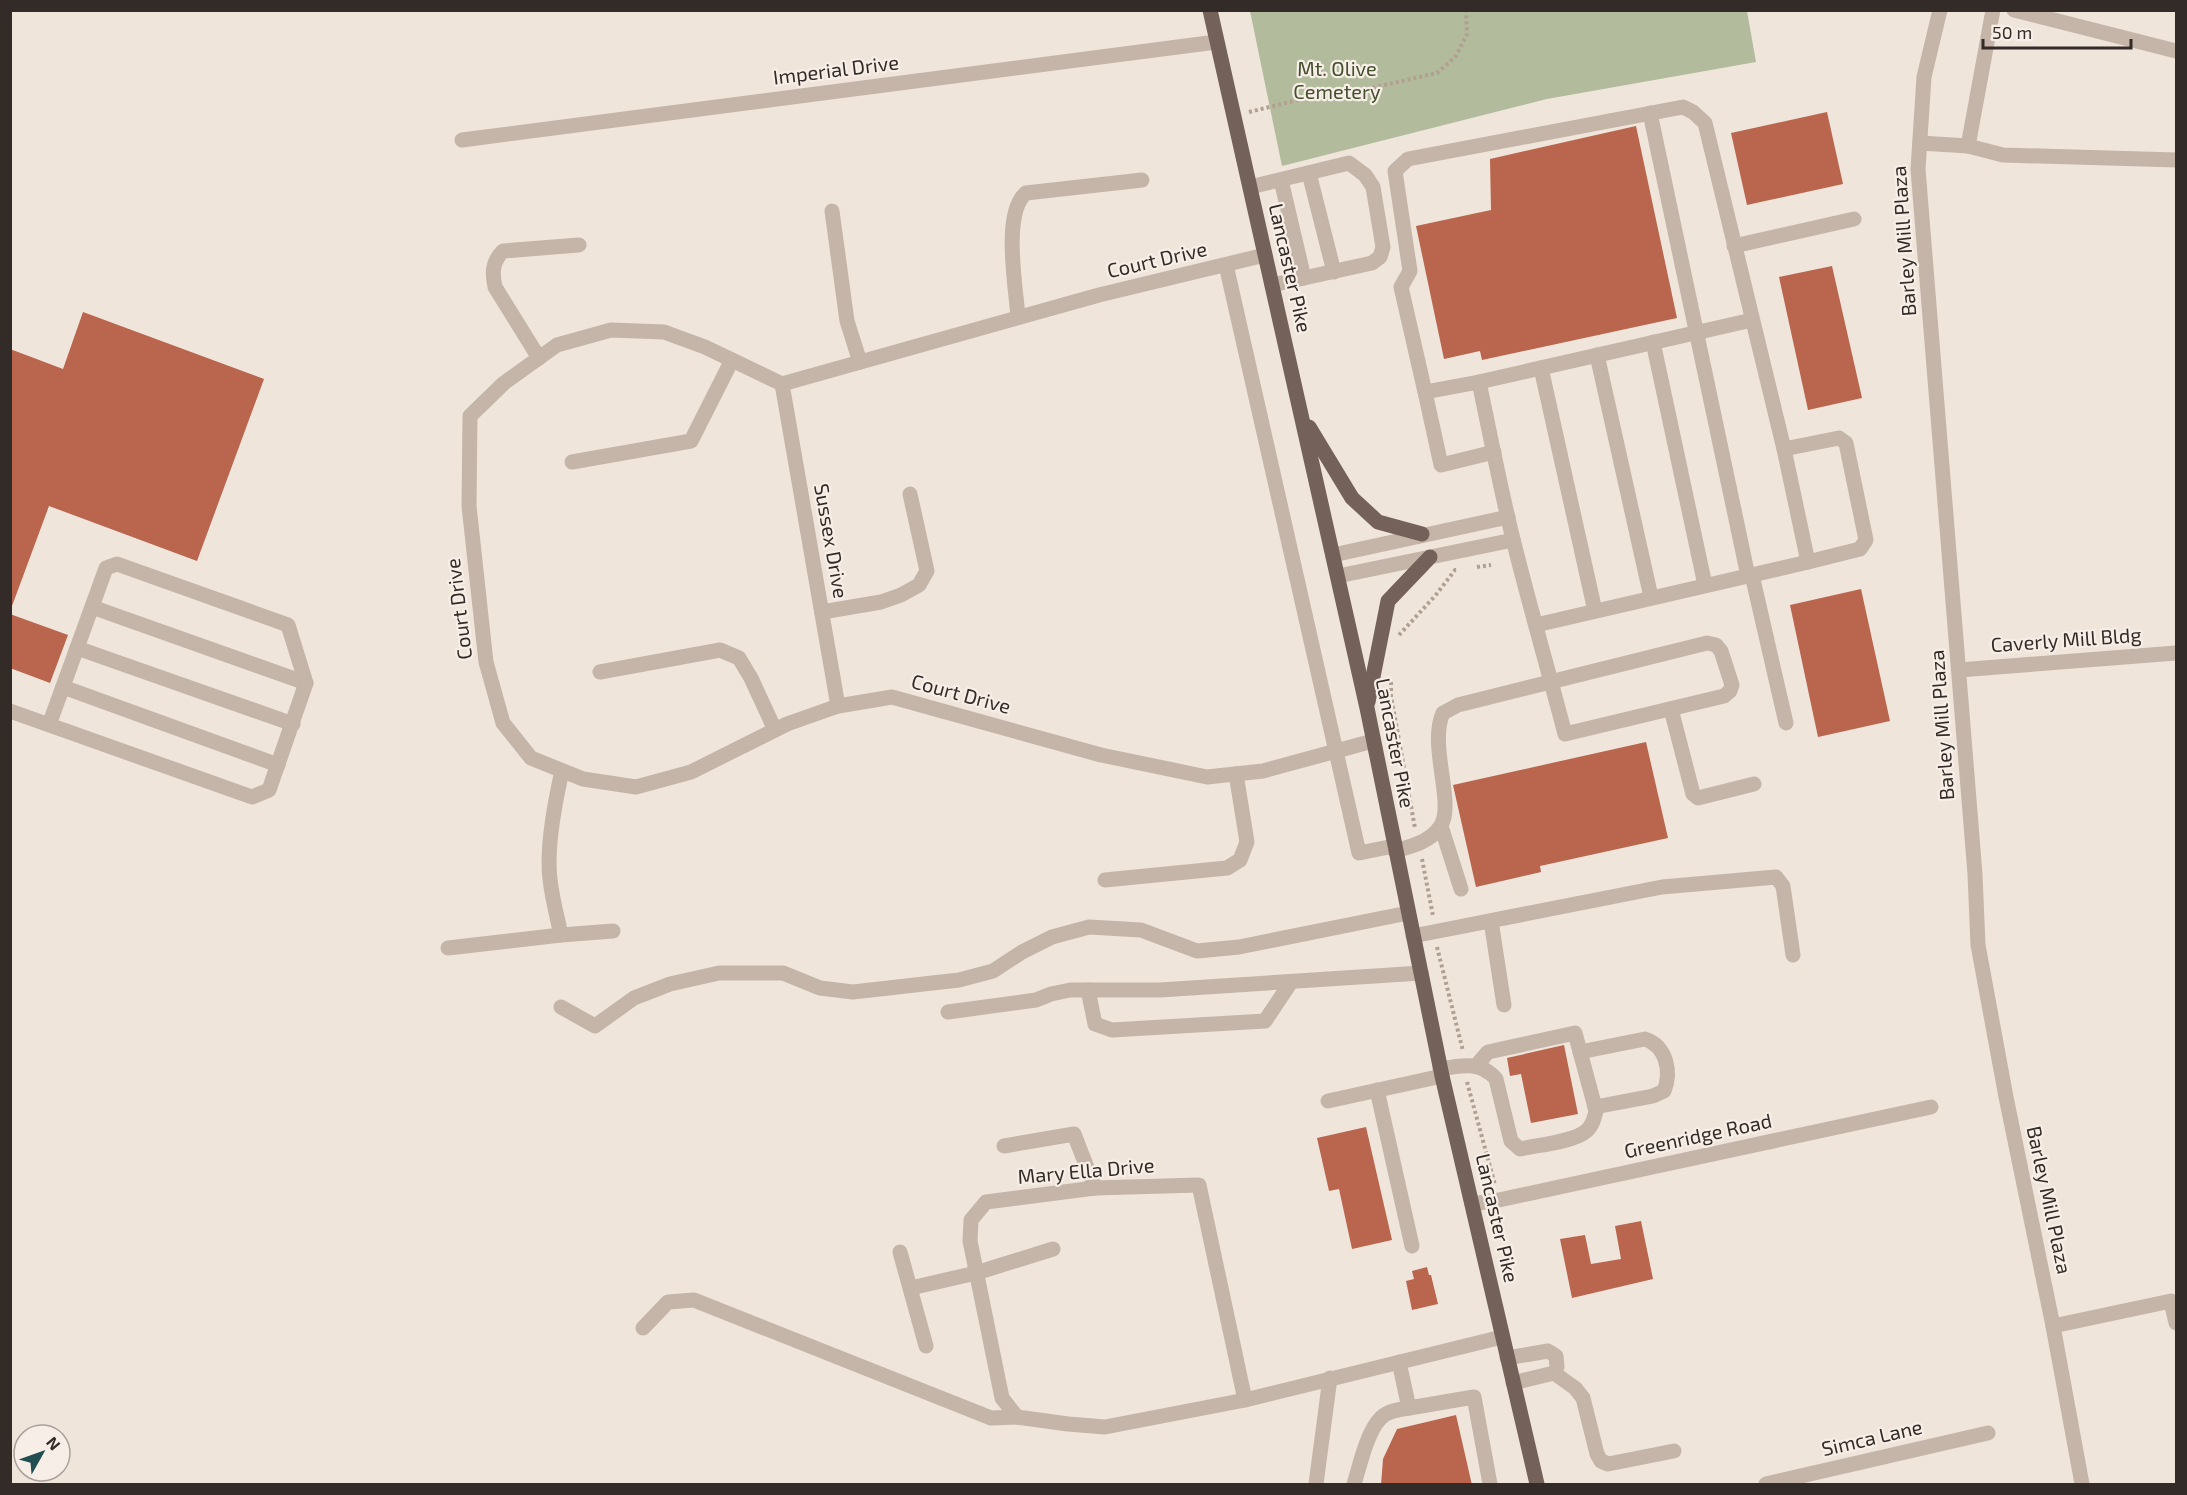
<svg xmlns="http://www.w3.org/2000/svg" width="2187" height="1495" font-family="'Exo 2',sans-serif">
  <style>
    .green { fill: #b2bc9c }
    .building { fill: #ba654e }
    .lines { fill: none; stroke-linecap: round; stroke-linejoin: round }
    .path { stroke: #b19f92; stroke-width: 4; stroke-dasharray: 3 3; stroke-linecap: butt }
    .minor { stroke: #c5b5a8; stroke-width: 15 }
    .major { stroke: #74625a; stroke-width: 15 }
    .labels { text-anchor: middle; stroke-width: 4.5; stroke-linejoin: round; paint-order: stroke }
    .park-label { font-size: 20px; fill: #444f2e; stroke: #f7efe7 }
    .street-label { font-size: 20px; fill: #332b27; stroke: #f7efe7 }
  </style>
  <rect width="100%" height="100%" fill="#efe5db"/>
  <!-- green -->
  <path class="green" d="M1250,11H1747L1756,62L1547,99L1282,166Z"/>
  <!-- building -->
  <g class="building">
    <path d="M1827,112L1843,184L1747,205L1731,133Z"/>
    <path d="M1636,126L1677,318L1482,360L1480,351L1444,359L1416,226L1491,210L1490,159Z"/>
    <path d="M1832,266L1862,398L1808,410L1779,277Z"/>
    <path d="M83,312L264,379L197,561L49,506L12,606L10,605V349L63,369Z"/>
    <path d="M1861,589L1890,721L1818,737L1790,605Z"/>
    <path d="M10,614L68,635L50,683L10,668Z"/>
    <path d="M1646,742L1668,838L1540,866L1541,872L1476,887L1453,785Z"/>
    <path d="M1564,1045L1578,1114L1531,1123L1521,1074L1510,1076L1507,1058Z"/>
    <path d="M1366,1127L1392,1240L1352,1249L1339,1189L1329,1191L1317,1138Z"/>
    <path d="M1641,1221L1653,1279L1572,1298L1560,1239L1585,1235L1591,1264L1621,1259L1615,1226Z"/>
    <path d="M1427,1267L1429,1275H1431L1438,1304L1412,1310L1406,1281L1414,1279L1412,1271Z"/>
    <path d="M1456,1415L1472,1485H1381L1383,1459L1397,1429Z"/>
  </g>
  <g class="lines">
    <!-- path -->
    <g class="path">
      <path d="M1249,112L1306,98L1354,92L1437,73L1456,56L1467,34L1466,10"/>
      <path d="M1477,567L1491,565"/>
      <path d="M1399,635L1435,596L1455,570H1458"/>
      <path d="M1391,682V696L1415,828"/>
      <path d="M1422,859L1433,916"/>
      <path d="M1437,947L1463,1051"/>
      <path d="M1467,1082L1495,1185"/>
    </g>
    <!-- minor -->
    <g class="minor">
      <path d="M1940,10L1924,77L1918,169L1975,874L1978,945L2006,1097L2053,1326L2082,1484"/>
      <path d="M1993,10L1968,146L2003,155L2176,160"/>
      <path d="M2014,10L2176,51"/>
      <path d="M1650,113L1748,576"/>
      <path d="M462,140L1216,42"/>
      <path d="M1920,143L1968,146"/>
      <path d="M1309,173L1334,272"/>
      <path d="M1281,180L1304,278"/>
      <path d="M1250,187L1349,163L1365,175L1373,187L1383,247L1380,257L1372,263L1272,285"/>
      <path d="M832,211L847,321L860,362"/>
      <path d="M1734,246L1854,219"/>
      <path d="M1265,255L1099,295L782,384L705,347L664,332L611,330L557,345L504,383L470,416L469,506L486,662L503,723L531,758L583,779L636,787L691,772L787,724L838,706L892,697L1101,755L1207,777L1263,771L1373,741"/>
      <path d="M1226,265L1359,853L1394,846"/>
      <path d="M1018,317C1016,288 1002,213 1026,193L1142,180"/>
      <path d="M1653,342L1705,585"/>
      <path d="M1597,355L1651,597"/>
      <path d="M539,358L495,287C492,273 492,262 503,251L579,245"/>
      <path d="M1541,368L1595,611"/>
      <path d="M1479,382L1752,320"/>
      <path d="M782,384L838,706"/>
      <path d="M1425,392L1441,465L1494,452"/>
      <path d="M1784,449L1839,438L1846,443L1866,540L1860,549L1808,562"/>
      <path d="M572,462L691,441L732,360"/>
      <path d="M1333,555L1508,517"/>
      <path d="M1752,575L1786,723"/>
      <path d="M1338,576L1513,540"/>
      <path d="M92,607L306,683"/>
      <path d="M822,612L881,602L901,595L919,585L927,571L910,494"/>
      <path d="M77,648L293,724"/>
      <path d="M1959,670L2176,653"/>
      <path d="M600,672L720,650L739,658L751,678L775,730"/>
      <path d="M63,687L278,765"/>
      <path d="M1671,709L1693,794L1698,798L1754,784"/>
      <path d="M10,711L252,797L269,790L306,683L288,625L117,564L106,568L49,725"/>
      <path d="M1441,826L1461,889"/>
      <path d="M1395,851C1411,846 1430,842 1440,827C1456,805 1428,746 1443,713L1458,705L1707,643L1716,645L1721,651L1732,685L1730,691L1724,696L1565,734C1548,669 1529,604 1513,539C1500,487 1490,434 1479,382L1425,392L1401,287L1410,271L1395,171L1408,159L1683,107L1693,112L1705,123L1784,449L1808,562L1536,625"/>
      <path d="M1105,880L1227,868L1240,860L1247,842L1236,774"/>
      <path d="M1491,921L1504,1005"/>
      <path d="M561,935L613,931"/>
      <path d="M1413,936L1662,887L1776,877L1783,886L1793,955"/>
      <path d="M448,948L561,935C557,916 552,898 550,879C546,848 555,802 562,771"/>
      <path d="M1088,990L1095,1024L1112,1030L1265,1021L1291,982"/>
      <path d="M561,1007L595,1026L634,998L670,984L719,973H783L820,988L853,992L959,980L993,971L1022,952L1052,937L1089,927L1141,930L1197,951L1239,947L1408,913"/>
      <path d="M948,1012L1036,1000L1051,994L1070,990H1160L1421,973"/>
      <path d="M1580,1052L1645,1039C1666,1046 1672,1071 1664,1091L1653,1096L1595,1107"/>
      <path d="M1440,1069C1461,1065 1481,1061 1496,1079L1511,1141L1520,1149C1538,1145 1572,1142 1585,1132C1592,1127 1594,1119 1596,1111L1575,1033L1488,1052L1476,1066"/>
      <path d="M1377,1090L1412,1246"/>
      <path d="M1328,1101L1442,1076"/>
      <path d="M1004,1146L1074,1134L1095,1188"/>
      <path d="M1199,1185L1245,1400L1105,1427L1068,1424L1017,1417L1002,1398L970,1241L971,1220L986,1202L1095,1188Z"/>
      <path d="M1472,1204L1499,1200L1931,1107"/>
      <path d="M900,1252L926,1346"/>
      <path d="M911,1288L976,1273L1053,1249"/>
      <path d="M2053,1326L2171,1301L2176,1323"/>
      <path d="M643,1328L668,1302L694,1300L991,1418L1017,1417"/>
      <path d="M1507,1358L1548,1351L1556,1356L1557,1367L1554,1373L1513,1383"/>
      <path d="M1399,1362L1409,1408L1474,1397L1490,1484"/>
      <path d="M1554,1373L1575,1388L1583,1398L1597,1454L1601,1461L1608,1464L1674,1451"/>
      <path d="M1245,1400L1502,1337"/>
      <path d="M1316,1484L1330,1378"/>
      <path d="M1354,1484C1360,1466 1368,1424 1386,1414C1393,1410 1402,1409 1409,1408"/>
      <path d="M1766,1484L1988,1433"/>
    </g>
    <!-- major -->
    <g class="major">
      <path d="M1210,10L1367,708L1442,1076L1537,1484"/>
      <path d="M1309,427L1352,498L1378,522L1422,534"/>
      <path d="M1368,702L1388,601L1430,557"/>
    </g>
  </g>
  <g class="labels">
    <!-- park labels -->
    <g class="park-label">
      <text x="1337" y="76">Mt. Olive<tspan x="1337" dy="23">Cemetery</tspan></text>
    </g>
    <!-- street labels -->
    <g class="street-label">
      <text transform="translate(836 70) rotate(-7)" y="7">Imperial Drive</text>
      <text transform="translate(1904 241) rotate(-94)" y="7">Barley Mill Plaza</text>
      <text transform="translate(1157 260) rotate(-13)" y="7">Court Drive</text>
      <text transform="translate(1290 268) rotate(77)" y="7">Lancaster Pike</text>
      <text transform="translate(831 541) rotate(80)" y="7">Sussex Drive</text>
      <text transform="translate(459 609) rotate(-97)" y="7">Court Drive</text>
      <text transform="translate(2066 640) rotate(-4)" y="7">Caverly Mill Bldg</text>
      <text transform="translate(961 694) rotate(15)" y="7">Court Drive</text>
      <text transform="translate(1942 725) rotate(-94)" y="7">Barley Mill Plaza</text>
      <text transform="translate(1395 743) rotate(79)" y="7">Lancaster Pike</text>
      <text transform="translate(1698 1136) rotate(-12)" y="7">Greenridge Road</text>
      <text transform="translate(1086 1171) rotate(-5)" y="7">Mary Ella Drive</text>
      <text transform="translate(2049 1200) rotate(78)" y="7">Barley Mill Plaza</text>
      <text transform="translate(1497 1218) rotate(77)" y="7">Lancaster Pike</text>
      <text transform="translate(1872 1438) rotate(-13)" y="7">Simca Lane</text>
    </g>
  </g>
  <!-- border -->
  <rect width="2187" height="1495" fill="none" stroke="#332b27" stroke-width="24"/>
  <!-- north arrow -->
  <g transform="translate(42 1453) rotate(50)"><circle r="28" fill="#f7efe7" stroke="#a9a19a" stroke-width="1.5"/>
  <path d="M0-4.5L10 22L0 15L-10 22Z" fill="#214e50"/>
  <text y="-9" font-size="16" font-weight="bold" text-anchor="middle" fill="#332b27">N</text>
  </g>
  <!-- scale -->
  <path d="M1983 39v9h148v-9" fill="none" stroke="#332b27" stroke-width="3"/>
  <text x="1992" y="39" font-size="18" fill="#332b27" stroke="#f7efe7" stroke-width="4.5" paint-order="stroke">50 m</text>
</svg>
